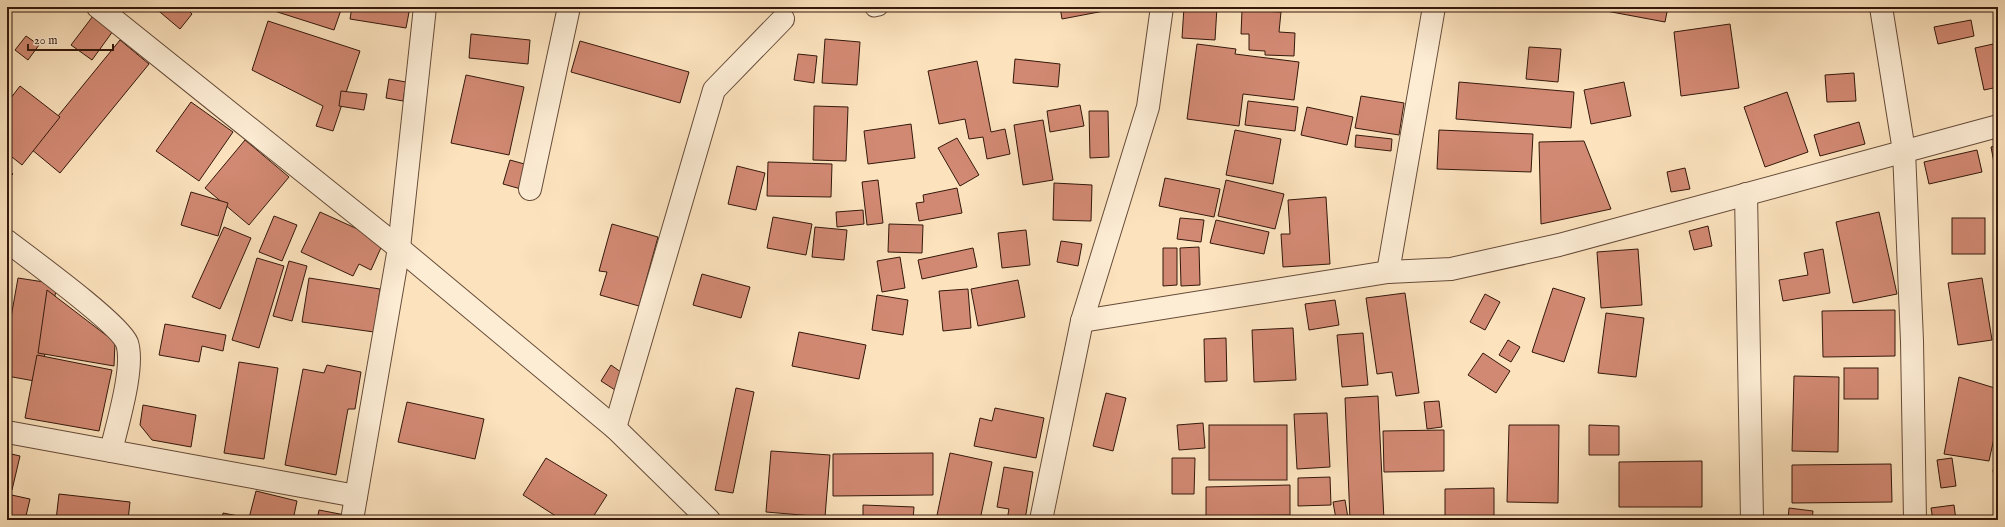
<svg xmlns="http://www.w3.org/2000/svg" width="2005" height="527" font-family="'IM FELL English',serif">
  <style>
    .building { fill: #d28973; stroke: #34180b }
    .lines { fill: none; stroke-linecap: round; stroke-linejoin: round }
    .service-casing { stroke: #664b38; stroke-width: 19 }
    .minor-casing { stroke: #664b38; stroke-width: 24 }
    .service { stroke: #fdedd5; stroke-width: 17 }
    .minor { stroke: #fdedd5; stroke-width: 22 }
  </style>
  <rect width="100%" height="100%" fill="#fce3be"/>
  <filter id="stains"><feTurbulence type="fractalNoise" baseFrequency=".005" numOctaves="4"/><feColorMatrix values="0 0 0 0 .2 0 0 0 0 .09 0 0 0 0 .02 0 0 0 .5 -.17"/></filter>
  <radialGradient id="worn" r=".72"><stop offset=".6" stop-color="#630" stop-opacity="0"/><stop offset="1" stop-color="#630" stop-opacity=".3"/></radialGradient>
  <!-- building -->
  <g class="building">
    <path d="M154,7H185L192,14L180,29Z"/>
    <path d="M240,7H253L251,11Z"/>
    <path d="M268,7H342L334,30L268,9Z"/>
    <path d="M352,7H410L406,28L350,19Z"/>
    <path d="M1060,7H1125L1062,19Z"/>
    <path d="M1184,7H1217L1215,40L1182,38Z"/>
    <path d="M1601,7H1668L1665,22L1601,10Z"/>
    <path d="M1242,10L1281,12L1279,32L1295,33L1294,56L1265,55V51L1249,50V34H1241Z"/>
    <path d="M93,16L113,31L92,60L71,45Z"/>
    <path d="M1971,20L1974,36L1938,44L1934,27Z"/>
    <path d="M268,21L360,51L333,131L316,126L323,106L252,70Z"/>
    <path d="M1730,24L1739,88L1681,96L1674,32Z"/>
    <path d="M471,34L530,40L528,64L469,58Z"/>
    <path d="M26,36L39,45L28,60L15,50Z"/>
    <path d="M825,39L860,42L857,85L822,83Z"/>
    <path d="M120,40L149,64L60,173L31,149Z"/>
    <path d="M580,41L689,72L680,103L571,72Z"/>
    <path d="M1998,43V87L1984,90L1975,48Z"/>
    <path d="M1197,44L1236,49L1235,54L1299,62L1294,100L1243,94L1239,126L1187,119Z"/>
    <path d="M1529,47L1561,49L1558,82L1526,79Z"/>
    <path d="M798,54L817,56L814,83L794,80Z"/>
    <path d="M1015,59L1060,64L1058,87L1013,83Z"/>
    <path d="M977,61L991,132L1005,129L1010,154L987,159L983,137L969,139L965,119L939,124L928,71Z"/>
    <path d="M1854,73L1856,101L1827,102L1825,75Z"/>
    <path d="M466,75L524,87L509,155L451,143Z"/>
    <path d="M389,79L406,82L403,101L386,98Z"/>
    <path d="M1459,82L1574,92L1571,128L1456,119Z"/>
    <path d="M1624,82L1631,116L1591,124L1584,90Z"/>
    <path d="M20,86L60,117L22,165L7,153V103Z"/>
    <path d="M341,91L367,94L364,110L339,106Z"/>
    <path d="M1787,92L1808,152L1765,167L1744,107Z"/>
    <path d="M1361,96L1404,103L1399,135L1355,128Z"/>
    <path d="M1248,101L1298,107L1295,131L1245,125Z"/>
    <path d="M191,102L233,132L199,181L156,151Z"/>
    <path d="M1080,105L1084,126L1050,132L1047,111Z"/>
    <path d="M814,106L848,107L846,161L813,160Z"/>
    <path d="M1307,107L1353,117L1347,145L1301,135Z"/>
    <path d="M1089,111H1108L1109,157L1090,158Z"/>
    <path d="M1043,120L1053,180L1023,185L1014,125Z"/>
    <path d="M1859,122L1865,144L1820,156L1814,135Z"/>
    <path d="M911,124L915,158L868,164L864,131Z"/>
    <path d="M1235,130L1281,139L1273,184L1226,175Z"/>
    <path d="M1439,130L1533,134L1531,172L1437,169Z"/>
    <path d="M1356,135L1392,139L1391,151L1355,147Z"/>
    <path d="M957,138L979,175L960,186L938,148Z"/>
    <path d="M245,140L289,177L249,225L205,188Z"/>
    <path d="M1584,141L1611,209L1541,224L1539,142Z"/>
    <path d="M1998,145V173H1996L1991,147Z"/>
    <path d="M1977,150L1982,172L1929,184L1924,162Z"/>
    <path d="M510,160L528,165L521,189L503,184Z"/>
    <path d="M768,162L832,164L831,197L767,196Z"/>
    <path d="M737,166L765,173L756,210L728,204Z"/>
    <path d="M1685,168L1690,189L1671,192L1667,172Z"/>
    <path d="M7,169L13,174L7,180Z"/>
    <path d="M1165,178L1220,189L1214,217L1159,206Z"/>
    <path d="M878,180L883,223L867,225L862,182Z"/>
    <path d="M1226,180L1284,194L1275,229L1218,216Z"/>
    <path d="M1054,183L1092,185L1091,221L1053,220Z"/>
    <path d="M957,188L962,213L919,221L916,203L924,202L923,195Z"/>
    <path d="M191,192L228,203L218,236L181,225Z"/>
    <path d="M1326,197L1330,264L1283,267L1281,234H1290L1288,200Z"/>
    <rect x="1995" y="204" width="3" height="27"/>
    <path d="M863,210L864,224L837,227L836,212Z"/>
    <path d="M320,212L384,241L371,270L359,264L353,276L301,252Z"/>
    <path d="M1879,212L1897,294L1853,303L1836,222Z"/>
    <path d="M274,216L297,225L282,261L259,252Z"/>
    <path d="M773,217L812,224L806,255L767,248Z"/>
    <path d="M1180,218L1204,220L1201,242L1177,239Z"/>
    <rect x="1952" y="218" width="33" height="36"/>
    <path d="M1216,220L1269,232L1264,254L1210,243Z"/>
    <path d="M612,224L658,237L639,306L600,295L607,272L599,271Z"/>
    <path d="M889,224L923,225L922,253L888,252Z"/>
    <path d="M1708,226L1712,246L1694,250L1689,231Z"/>
    <path d="M224,227L251,238L220,309L192,297Z"/>
    <path d="M815,227L847,230L844,260L812,257Z"/>
    <path d="M1026,230L1030,265L1002,268L998,233Z"/>
    <path d="M1061,241L1082,244L1078,266L1057,262Z"/>
    <path d="M7,246L13,247L8,277H7Z"/>
    <path d="M1199,247L1200,285L1181,286L1180,248Z"/>
    <path d="M973,248L977,267L922,279L918,260Z"/>
    <path d="M1163,248H1177V285L1163,286Z"/>
    <path d="M1638,249L1642,305L1601,308L1597,252Z"/>
    <path d="M1823,249L1830,293L1783,301L1779,280L1808,275L1804,253Z"/>
    <path d="M900,257L905,288L882,292L877,261Z"/>
    <path d="M257,258L284,266L259,348L232,340Z"/>
    <path d="M289,261L307,266L292,321L273,316Z"/>
    <path d="M702,274L750,287L741,318L693,305Z"/>
    <path d="M18,278L57,284L40,382L7,376V340Z"/>
    <path d="M309,278L380,289L374,332L302,322Z"/>
    <path d="M1982,278L1992,340L1958,345L1948,283Z"/>
    <path d="M1018,280L1025,317L978,326L971,289Z"/>
    <path d="M1553,288L1585,298L1564,362L1532,352Z"/>
    <path d="M968,289L971,328L943,331L939,291Z"/>
    <path d="M47,290L115,342L114,366L38,353Z"/>
    <path d="M1405,293L1419,393L1396,396L1392,372L1377,374L1366,298Z"/>
    <path d="M1485,294L1500,302L1485,330L1470,322Z"/>
    <path d="M877,295L908,300L903,335L872,330Z"/>
    <path d="M1335,300L1339,325L1309,330L1305,304Z"/>
    <path d="M1895,310V356L1823,357L1822,311Z"/>
    <path d="M1606,313L1644,318L1636,377L1598,373Z"/>
    <path d="M165,324L226,335L223,351L202,346L199,362L159,355Z"/>
    <path d="M1293,328L1296,380L1254,382L1252,330Z"/>
    <path d="M799,332L866,345L859,379L792,366Z"/>
    <path d="M1363,333L1368,385L1342,387L1337,335Z"/>
    <path d="M1226,338L1227,381L1205,382L1204,339Z"/>
    <path d="M1508,340L1520,347L1511,362L1499,355Z"/>
    <path d="M1483,353L1510,371L1496,393L1468,375Z"/>
    <path d="M37,355L112,370L99,431L25,418Z"/>
    <path d="M239,362L278,368L264,459L224,453Z"/>
    <path d="M327,365L361,372L355,409H348L336,475L285,465L303,369L324,373Z"/>
    <path d="M611,365L625,375L615,390L601,381Z"/>
    <rect x="1844" y="368" width="34" height="31"/>
    <path d="M1794,376L1839,377L1838,452L1792,451Z"/>
    <path d="M1959,377L1998,389V420L1989,461L1944,454Z"/>
    <path d="M736,388L754,392L733,493L715,490Z"/>
    <path d="M1106,393L1126,398L1113,451L1093,446Z"/>
    <path d="M1378,396L1384,520H1350L1345,398Z"/>
    <path d="M1439,401L1442,427L1427,429L1424,402Z"/>
    <path d="M407,402L484,419L475,459L398,442Z"/>
    <path d="M143,405L196,415L191,447L152,440L140,425Z"/>
    <path d="M995,408L1044,418L1036,458L974,446L980,418L992,421Z"/>
    <path d="M1327,413L1330,467L1297,469L1294,414Z"/>
    <path d="M1203,423L1205,448L1179,450L1177,425Z"/>
    <rect x="1209" y="425" width="78" height="55"/>
    <path d="M1509,425H1559L1558,503L1507,502Z"/>
    <path d="M1589,425L1619,426V455H1589Z"/>
    <path d="M1444,430V471L1384,472L1383,431Z"/>
    <path d="M771,451L830,455L825,517L766,512Z"/>
    <path d="M7,453L20,456L12,490L7,489Z"/>
    <path d="M933,453V495L833,496V454Z"/>
    <path d="M950,453L992,462L980,520H936Z"/>
    <path d="M546,458L607,495L591,520H562L523,495Z"/>
    <path d="M1172,458H1195L1194,494H1172Z"/>
    <path d="M1952,458L1956,486L1941,488L1937,460Z"/>
    <path d="M1702,461V507H1619V462Z"/>
    <path d="M1891,464L1892,502L1792,503V465Z"/>
    <path d="M1004,467L1033,472L1025,520H1007L1009,509L997,507Z"/>
    <path d="M1998,469V489H1996L1993,470Z"/>
    <path d="M1330,477L1331,505L1298,506V478Z"/>
    <path d="M1290,485V515L1206,516V487Z"/>
    <path d="M1494,488V518L1445,519V489Z"/>
    <path d="M256,491L297,501L293,520H222L223,513L249,518Z"/>
    <path d="M7,494L30,499L25,520H7Z"/>
    <path d="M59,494L130,502L128,520H56Z"/>
    <path d="M1345,500L1348,518L1336,519L1333,502Z"/>
    <path d="M863,505L914,507L913,520H863Z"/>
    <path d="M1954,505L1956,520H1933L1931,508Z"/>
    <path d="M1789,508L1813,511L1812,520H1788Z"/>
    <path d="M319,510L345,515L344,520H317Z"/>
  </g>
  <g class="lines">
    <!-- service casing -->
    <g class="service-casing">
      <path id="service" d="M874,8L879,7"/>
    </g>
    <!-- minor casing -->
    <g class="minor-casing">
      <g id="minor">
        <path d="M98,7L399,248L615,428L709,520"/>
        <path d="M1881,7L1904,151L1912,341L1915,520"/>
        <path d="M530,189L569,7"/>
        <path d="M1746,194L1752,520"/>
        <path d="M7,241C29,258 119,323 127,343C135,367 117,425 111,451"/>
        <path d="M1388,272L1434,7"/>
        <path d="M1082,321L1388,272L1451,269L1559,245L1998,126"/>
        <path d="M615,428L714,90L783,19"/>
        <path d="M7,432L356,496"/>
        <path d="M352,520L399,248L425,7"/>
        <path d="M1041,520L1082,321L1148,107L1162,7"/>
      </g>
    </g>
    <!-- service -->
    <use href="#service" class="service"/>
    <!-- minor -->
    <use href="#minor" class="minor"/>
  </g>
  <!-- margin -->
  <rect width="2005" height="527" fill="none" stroke="#fce3be" stroke-width="24"/>
  <rect x="8" y="8" width="1989" height="511" fill="none" stroke="#34180b" stroke-width="2"/>
  <rect x="12" y="12" width="1981" height="503" fill="none" stroke="#34180b"/>
  <!-- scale -->
  <path d="M28 44v6h85v-6" fill="none" stroke="#34180b" stroke-width="2"/>
  <text x="34" y="44" font-size="12" fill="#34180b" stroke="#fdedd5" stroke-width="3" paint-order="stroke">20 m</text>
  <rect width="100%" height="100%" filter="url(#stains)"/>
  <rect width="100%" height="100%" fill="url(#worn)"/>
</svg>
